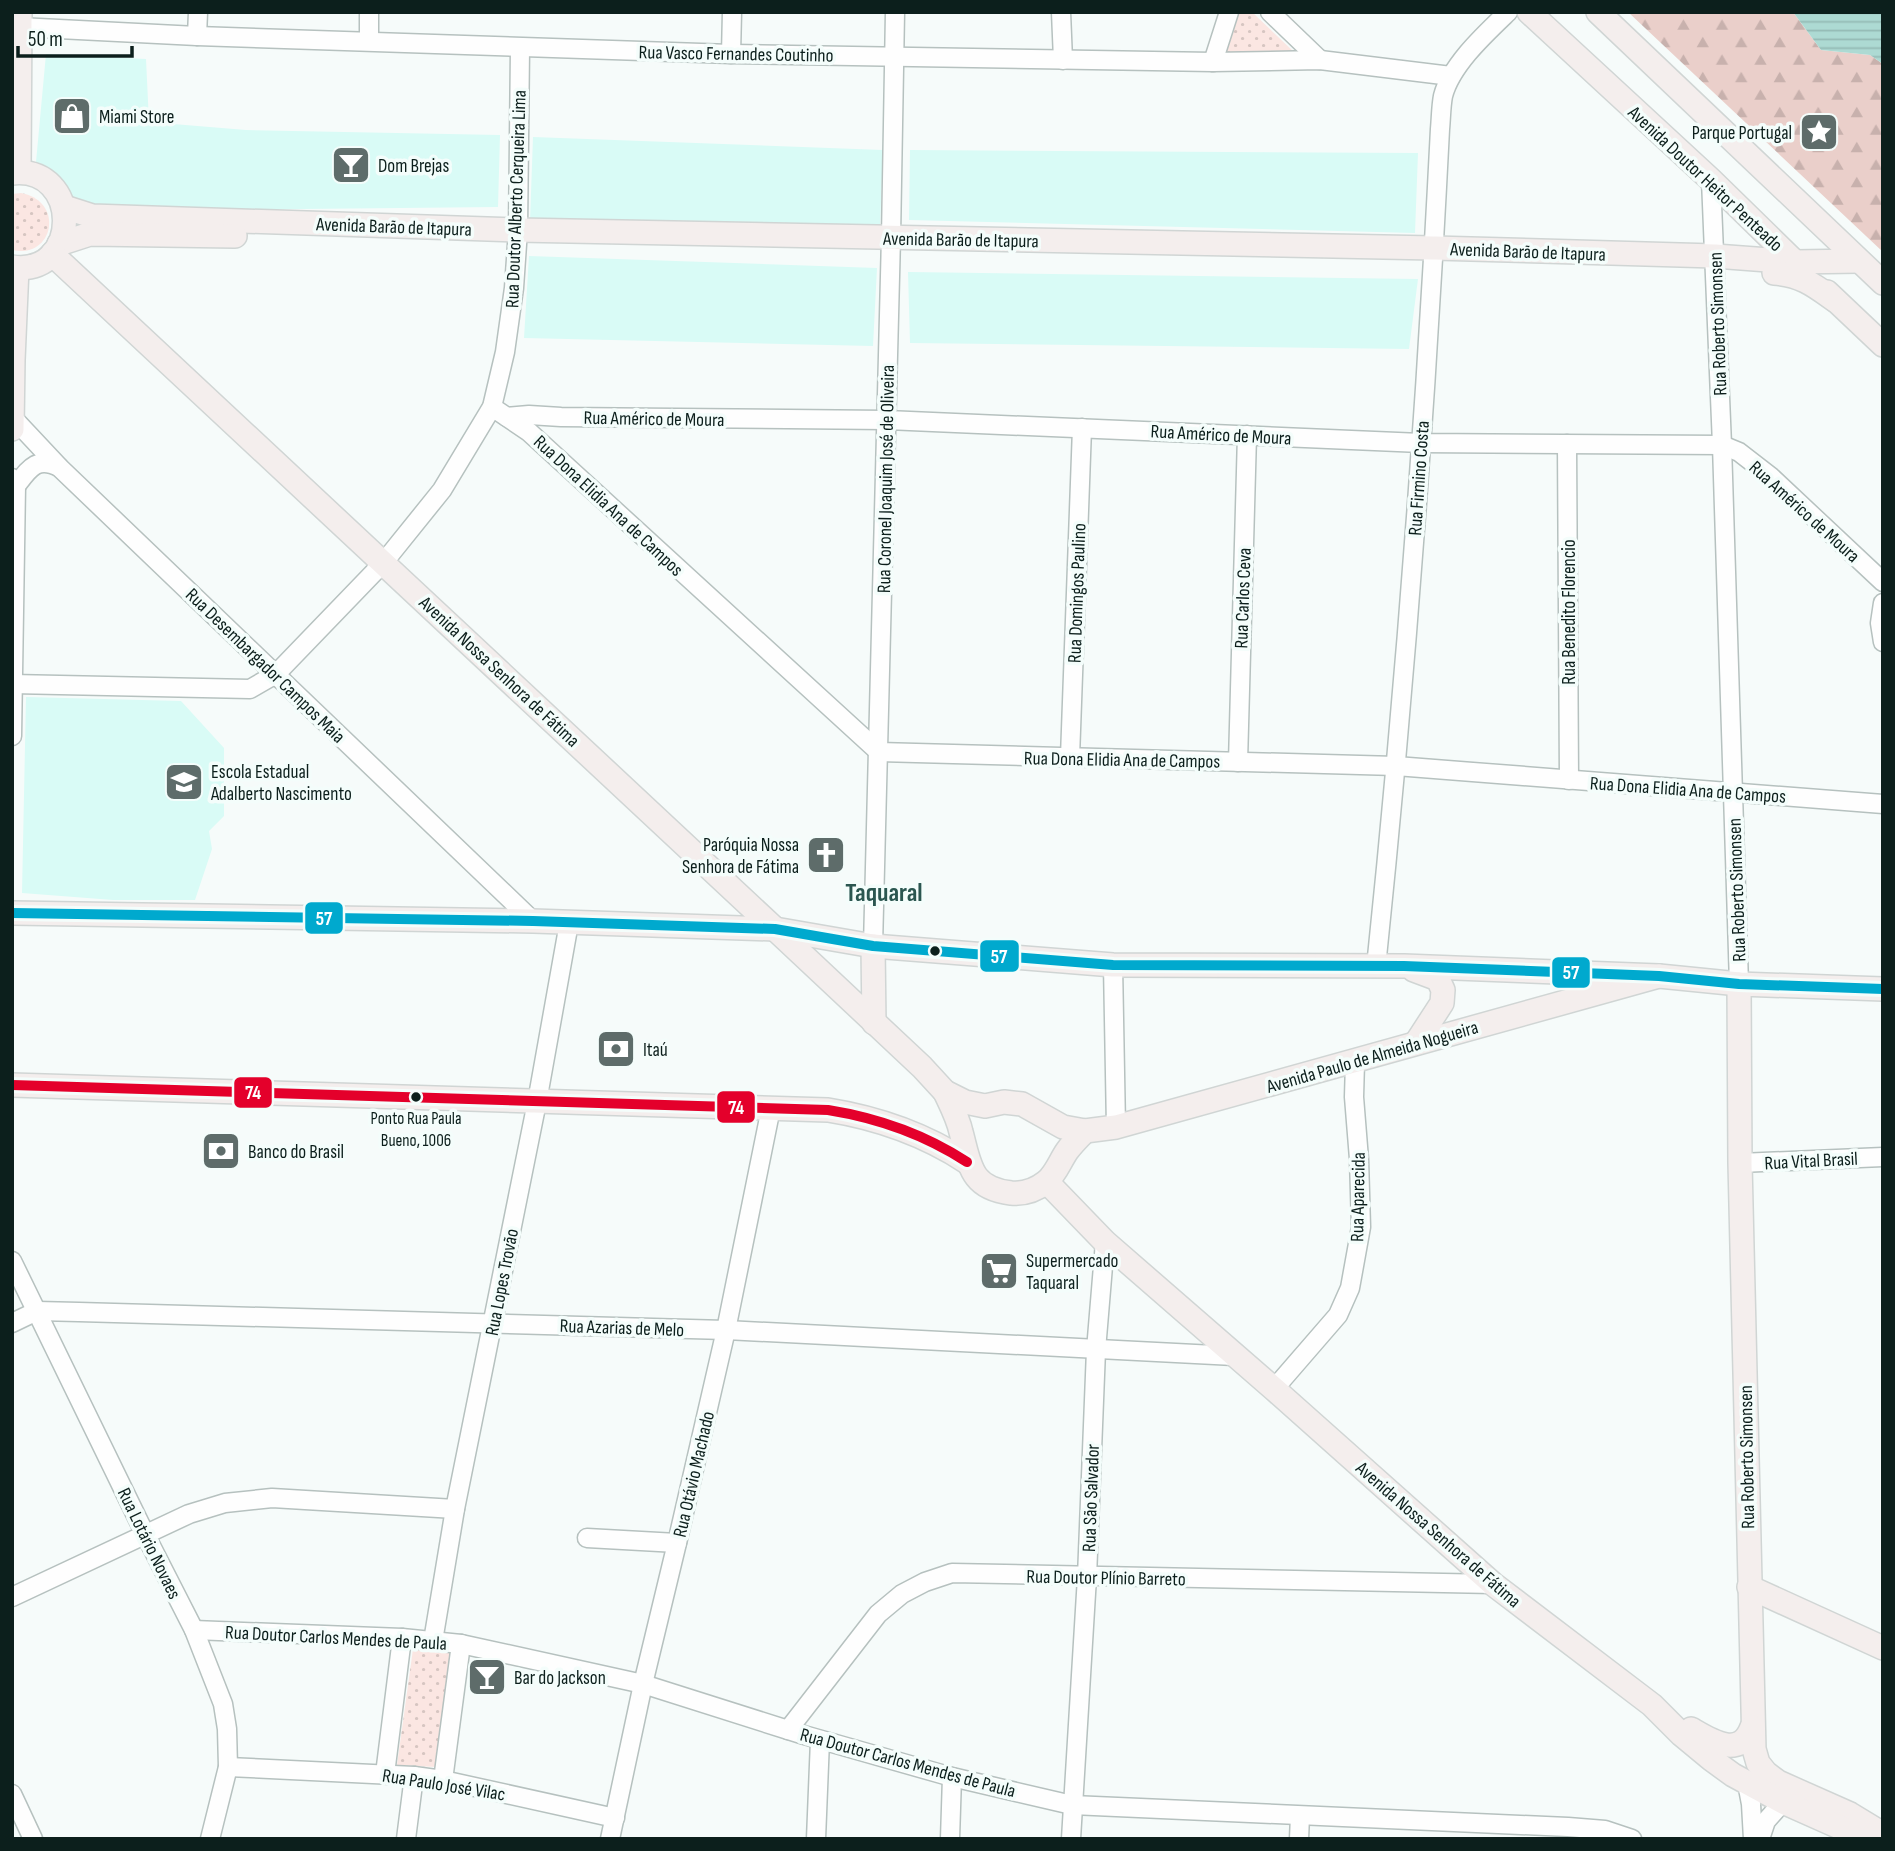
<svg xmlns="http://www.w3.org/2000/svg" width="1895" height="1851" font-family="'Sofia Sans Condensed',sans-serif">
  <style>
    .built { fill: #d9fbf6 }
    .grass { fill: url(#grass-dots) }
    .forest { fill: url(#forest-firs) }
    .water { fill: url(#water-rules) }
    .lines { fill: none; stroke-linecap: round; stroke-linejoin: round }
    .minor-casing { stroke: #b6c1bf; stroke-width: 21 }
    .major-casing { stroke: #d0d5d4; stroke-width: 26 }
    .minor { stroke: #fefefe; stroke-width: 18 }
    .major { stroke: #f4eeed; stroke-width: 23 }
    .bus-1-casing { stroke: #f4fdfb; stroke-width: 16 }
    .bus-2-casing { stroke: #f4fdfb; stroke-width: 16 }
    .bus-1 { stroke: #00a9ce; stroke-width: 10 }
    .bus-2 { stroke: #e4002b; stroke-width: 10 }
    .bus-dot { fill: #0c1f1c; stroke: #f4fdfb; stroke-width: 2.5 }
    .labels { text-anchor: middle; stroke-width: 7; stroke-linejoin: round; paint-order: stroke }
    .bus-label { font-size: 17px; fill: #0c1f1c; stroke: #f4fdfb }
    .street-label { font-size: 19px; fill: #0c1f1c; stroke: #f4fdfb }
    .poi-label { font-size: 19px; fill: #0c1f1c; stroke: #f4fdfb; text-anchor: start }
    .district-label { font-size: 26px; font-weight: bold; fill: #2b5650; stroke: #f4fdfb }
    .line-badge { stroke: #f4fdfb; stroke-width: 2.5 }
    .badge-label { font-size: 19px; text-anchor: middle; font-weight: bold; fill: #fff }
  </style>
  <defs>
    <pattern id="grass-dots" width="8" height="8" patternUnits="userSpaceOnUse" patternTransform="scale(1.75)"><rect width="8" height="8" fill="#fbe6e2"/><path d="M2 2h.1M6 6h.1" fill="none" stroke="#d6c5c1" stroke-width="1.8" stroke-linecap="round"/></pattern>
    <pattern id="forest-firs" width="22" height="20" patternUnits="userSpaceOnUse" patternTransform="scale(1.75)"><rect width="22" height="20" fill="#eacfca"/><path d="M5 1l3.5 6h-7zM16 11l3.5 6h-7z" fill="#c8b1ad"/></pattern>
    <pattern id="water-rules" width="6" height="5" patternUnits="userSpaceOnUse" patternTransform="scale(1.75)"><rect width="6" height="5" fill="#addad3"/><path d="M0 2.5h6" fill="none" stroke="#94bbb5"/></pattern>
  </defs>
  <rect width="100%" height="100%" fill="#f6fbfa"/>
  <!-- built -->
  <g class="built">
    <path d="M46,54L146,59L149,122L246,130L500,135L498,207L105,211L64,195L36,162Z"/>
    <path d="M533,137L883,150L880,227L530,221Z"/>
    <path d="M910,150L1418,153L1415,233L909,220Z"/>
    <path d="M529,256L877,268L873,346L524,338Z"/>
    <path d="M908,272H909L1418,279L1409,349L910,343Z"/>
    <path d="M26,697L181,701L224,748V816L209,831L212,849L195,900H113L22,893Z"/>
  </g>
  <!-- grass -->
  <g class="grass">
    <path d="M1233,12H1252L1294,52H1222Z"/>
    <path d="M21,193C65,201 54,259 12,250V194Z"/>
    <path d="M413,1649L450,1652L436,1767L397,1765Z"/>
  </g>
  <!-- forest -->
  <path class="forest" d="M1628,12H1793L1821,50L1870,55L1883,64V252Z"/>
  <!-- water -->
  <path class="water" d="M1793,12H1883V64L1870,55L1821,50Z"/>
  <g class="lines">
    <!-- minor casing -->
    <g class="minor-casing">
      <g id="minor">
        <path d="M1061,12L1063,60"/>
        <path d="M1270,12L1320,60"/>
        <path d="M19,27L197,36L731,54L1213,62L1320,60L1451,76"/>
        <path d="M197,36L198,12"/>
        <path d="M369,41V12"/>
        <path d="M731,54L732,12"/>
        <path d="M1213,62L1229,12"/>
        <path d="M1711,180L1722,445L1739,984"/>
        <path d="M492,407L529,432L879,752L1396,766L1883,804"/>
        <path d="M507,417L529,415L561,417L887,420L1421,443L1722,445L1739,452L1770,476L1883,582"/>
        <path d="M13,418L59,467L533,921"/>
        <path d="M1567,444L1569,780"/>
        <path d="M12,478L16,486L12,736"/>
        <path d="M16,486C29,469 36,456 59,467"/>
        <path d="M1883,603L1880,623L1883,642"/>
        <path d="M12,684L250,689L276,674L384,562L442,490L492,407L505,352L514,288L518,230L520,48"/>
        <path d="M1070,757L1082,428"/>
        <path d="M1238,762L1247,435"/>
        <path d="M873,946L891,237L895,12"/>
        <path d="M1113,965L1116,1127"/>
        <path d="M1376,967C1405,689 1426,409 1440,129C1441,119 1441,106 1443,96C1451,65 1485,34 1508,12"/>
        <path d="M1740,1163L1883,1157"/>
        <path d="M12,1261L145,1534L194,1630L223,1704L227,1729L228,1767L210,1839"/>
        <path d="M12,1323L37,1311L79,1312L726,1330L1234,1356"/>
        <path d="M1274,1389L1338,1315L1350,1288L1361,1227L1359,1159L1354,1097L1355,1062"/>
        <path d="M587,1538L677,1543"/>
        <path d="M12,1597L189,1514L225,1503L272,1498L455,1509"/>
        <path d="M194,1630L402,1638L461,1644L643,1684L804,1735L952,1777L1072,1805L1568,1827L1605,1830L1632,1839"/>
        <path d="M433,1641L455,1509L537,1102L569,923"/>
        <path d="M788,1730L878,1614L902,1594L925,1582L952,1573L1493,1584"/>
        <path d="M228,1767L414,1776L443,1780L615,1818"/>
        <path d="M385,1774L402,1638"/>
        <path d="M443,1780L461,1644"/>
        <path d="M1747,1783L1751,1804L1753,1839"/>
        <path d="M12,1794L33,1839"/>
        <path d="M406,1839L414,1776"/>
        <path d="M610,1839L643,1684L677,1543L726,1330L771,1108"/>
        <path d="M816,1839L820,1740"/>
        <path d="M950,1839L952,1777"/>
        <path d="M1071,1839L1087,1577L1096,1350L1105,1242"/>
        <path d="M1299,1839L1300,1816"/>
        <path d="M1760,1839L1766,1821L1783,1802"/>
      </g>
    </g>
    <!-- major casing -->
    <g class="major-casing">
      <g id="major">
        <path d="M1529,12L1711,180L1800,267"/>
        <path d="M1598,12L1883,283"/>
        <path d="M19,172L20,12"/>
        <path d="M12,173C82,165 82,277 12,267"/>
        <path d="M64,207L92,216L518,230L1434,248L1715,256L1795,262L1859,261"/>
        <path d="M59,244L90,234L235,236"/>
        <path d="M52,254L775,929L922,1067L945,1092L965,1102L985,1106L1004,1102L1022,1104L1063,1127L1085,1131L1116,1127L1659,976"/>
        <path d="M1774,273C1802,275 1815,286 1836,301"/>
        <path d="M1827,292L1883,345"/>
        <path d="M12,429L13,360L17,268"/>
        <path d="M12,913L533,921L775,929L873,946L1113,965L1404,966L1659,976L1739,984L1883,989"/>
        <path d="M873,946L874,1023"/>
        <path d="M1414,970L1438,979L1443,990L1442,1003L1416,1043"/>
        <path d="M1739,984L1740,1163L1754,1749L1758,1763L1766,1773L1778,1782L1850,1814L1883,1834"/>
        <path d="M12,1085L828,1110C878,1118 924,1134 967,1162"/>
        <path d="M945,1092C951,1105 958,1118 961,1132C970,1165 970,1188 1011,1193C1023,1194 1036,1190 1046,1182C1056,1174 1060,1161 1067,1151C1072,1144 1079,1137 1085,1131"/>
        <path d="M1047,1182L1105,1242L1274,1389L1457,1552L1493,1584L1652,1705L1682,1735L1711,1759L1733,1775L1783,1802L1866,1839"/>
        <path d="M1749,1587L1883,1648"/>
        <path d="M1691,1729C1710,1740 1740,1760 1752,1727"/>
      </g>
    </g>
    <!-- minor -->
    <use href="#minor" class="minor"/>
    <!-- major -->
    <use href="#major" class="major"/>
    <!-- bus-1 casing -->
    <g class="bus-1-casing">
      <path id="bus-1" d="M12,913L533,921L775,929L873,946L1113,965L1404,966L1659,976L1739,984L1883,989"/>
    </g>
    <!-- bus-2 casing -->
    <g class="bus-2-casing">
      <path id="bus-2" d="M12,1085L828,1110C878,1118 924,1134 967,1162"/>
    </g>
    <!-- bus-1 -->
    <use href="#bus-1" class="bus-1"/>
    <!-- bus-2 -->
    <use href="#bus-2" class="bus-2"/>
  </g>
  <!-- icons -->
  <defs>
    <g id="shop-square" transform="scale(2.0125)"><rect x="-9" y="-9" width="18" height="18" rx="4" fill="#5e6c6a" stroke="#f4fdfb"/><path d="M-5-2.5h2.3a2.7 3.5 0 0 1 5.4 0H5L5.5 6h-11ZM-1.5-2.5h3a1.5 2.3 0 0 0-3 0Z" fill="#fff"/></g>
    <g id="sight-square" transform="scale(2.0125)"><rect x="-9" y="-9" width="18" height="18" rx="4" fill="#5e6c6a" stroke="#f4fdfb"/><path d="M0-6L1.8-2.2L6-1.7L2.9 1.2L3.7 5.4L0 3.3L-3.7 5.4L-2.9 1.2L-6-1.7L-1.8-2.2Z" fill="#fff"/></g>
    <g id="bar-square" transform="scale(2.0125)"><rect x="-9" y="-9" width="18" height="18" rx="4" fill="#5e6c6a" stroke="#f4fdfb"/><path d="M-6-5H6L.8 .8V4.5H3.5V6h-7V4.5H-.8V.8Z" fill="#fff"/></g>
    <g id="school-square" transform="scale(2.0125)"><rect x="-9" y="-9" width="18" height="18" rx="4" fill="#5e6c6a" stroke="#f4fdfb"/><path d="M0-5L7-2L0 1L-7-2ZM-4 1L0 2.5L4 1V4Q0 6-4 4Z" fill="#fff"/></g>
    <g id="church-square" transform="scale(2.0125)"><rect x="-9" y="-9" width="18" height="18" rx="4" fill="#5e6c6a" stroke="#f4fdfb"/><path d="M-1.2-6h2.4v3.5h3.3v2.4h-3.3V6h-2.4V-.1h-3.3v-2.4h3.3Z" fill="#fff"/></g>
    <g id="bank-square" transform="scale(2.0125)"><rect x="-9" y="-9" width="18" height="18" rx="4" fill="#5e6c6a" stroke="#f4fdfb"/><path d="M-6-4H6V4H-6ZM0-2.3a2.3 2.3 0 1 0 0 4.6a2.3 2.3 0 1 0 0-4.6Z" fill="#fff"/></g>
    <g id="supermarket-square" transform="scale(2.0125)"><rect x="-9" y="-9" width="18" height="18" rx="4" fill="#5e6c6a" stroke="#f4fdfb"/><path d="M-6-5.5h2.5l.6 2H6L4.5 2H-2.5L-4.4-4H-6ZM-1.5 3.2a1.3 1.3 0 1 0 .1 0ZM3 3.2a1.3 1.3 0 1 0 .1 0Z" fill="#fff"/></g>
  </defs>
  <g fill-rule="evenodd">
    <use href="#shop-square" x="72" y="116"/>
    <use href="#sight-square" x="1819" y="132"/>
    <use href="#bar-square" x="351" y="165"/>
    <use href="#school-square" x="184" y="782"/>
    <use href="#church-square" x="826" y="855"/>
    <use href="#bank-square" x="616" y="1049"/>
    <use href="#bank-square" x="221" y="1151"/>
    <use href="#supermarket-square" x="999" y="1271"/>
    <use href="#bar-square" x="487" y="1677"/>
  </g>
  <!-- markers -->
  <g class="bus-dot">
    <circle cx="935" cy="951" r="6"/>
    <circle cx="416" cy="1097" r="6"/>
  </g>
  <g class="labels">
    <!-- bus labels -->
    <g class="bus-label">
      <text x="416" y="1124">Ponto Rua Paula<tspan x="416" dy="22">Bueno, 1006</tspan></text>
    </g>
    <!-- street labels -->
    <g class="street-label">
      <text transform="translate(736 53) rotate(1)" y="7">Rua Vasco Fernandes Coutinho</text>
      <text transform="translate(1706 178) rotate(43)" y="7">Avenida Doutor Heitor Penteado</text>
      <text transform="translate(515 199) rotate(-88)" y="7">Rua Doutor Alberto Cerqueira Lima</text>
      <text transform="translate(394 226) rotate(2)" y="7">Avenida Barão de Itapura</text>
      <text transform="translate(961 239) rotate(1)" y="7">Avenida Barão de Itapura</text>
      <text transform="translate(1528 251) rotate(2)" y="7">Avenida Barão de Itapura</text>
      <text transform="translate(1717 324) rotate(-92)" y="7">Rua Roberto Simonsen</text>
      <text transform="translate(654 418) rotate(1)" y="7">Rua Américo de Moura</text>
      <text transform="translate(1221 434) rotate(3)" y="7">Rua Américo de Moura</text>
      <text transform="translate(1418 478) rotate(-86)" y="7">Rua Firmino Costa</text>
      <text transform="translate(885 479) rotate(-89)" y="7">Rua Coronel Joaquim José de Oliveira</text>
      <text transform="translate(609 505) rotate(43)" y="7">Rua Dona Elidia Ana de Campos</text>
      <text transform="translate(1805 511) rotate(42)" y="7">Rua Américo de Moura</text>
      <text transform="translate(1076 593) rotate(-88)" y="7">Rua Domingos Paulino</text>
      <text transform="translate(1242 598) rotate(-88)" y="7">Rua Carlos Ceva</text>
      <text transform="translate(1568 612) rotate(-90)" y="7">Rua Benedito Florencio</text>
      <text transform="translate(266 665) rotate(44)" y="7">Rua Desembargador Campos Maia</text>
      <text transform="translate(500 671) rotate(43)" y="7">Avenida Nossa Senhora de Fátima</text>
      <text transform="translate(1122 759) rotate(1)" y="7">Rua Dona Elidia Ana de Campos</text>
      <text transform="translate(1688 789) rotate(4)" y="7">Rua Dona Elidia Ana de Campos</text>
      <text transform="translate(1736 890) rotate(-92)" y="7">Rua Roberto Simonsen</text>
      <text transform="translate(1372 1056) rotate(-16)" y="7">Avenida Paulo de Almeida Nogueira</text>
      <text transform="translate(1811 1160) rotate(-3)" y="7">Rua Vital Brasil</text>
      <text transform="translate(1357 1197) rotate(-89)" y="7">Rua Aparecida</text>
      <text transform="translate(501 1282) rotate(-79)" y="7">Rua Lopes Trovão</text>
      <text transform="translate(622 1327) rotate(2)" y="7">Rua Azarias de Melo</text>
      <text transform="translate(1746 1457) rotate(-91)" y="7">Rua Roberto Simonsen</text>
      <text transform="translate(693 1474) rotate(-77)" y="7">Rua Otávio Machado</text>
      <text transform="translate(1090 1498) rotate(-88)" y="7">Rua São Salvador</text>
      <text transform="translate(1439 1534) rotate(41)" y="7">Avenida Nossa Senhora de Fátima</text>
      <text transform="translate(150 1543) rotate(64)" y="7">Rua Lotário Novaes</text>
      <text transform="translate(1106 1577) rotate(1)" y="7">Rua Doutor Plínio Barreto</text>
      <text transform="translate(336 1637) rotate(3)" y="7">Rua Doutor Carlos Mendes de Paula</text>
      <text transform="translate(908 1762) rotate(15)" y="7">Rua Doutor Carlos Mendes de Paula</text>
      <text transform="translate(444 1784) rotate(9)" y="7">Rua Paulo José Vilac</text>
    </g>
    <!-- poi labels -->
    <g class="poi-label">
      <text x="99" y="123">Miami Store</text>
      <text x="1792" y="139" text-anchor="end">Parque Portugal</text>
      <text x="378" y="172">Dom Brejas</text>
      <text x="211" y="778">Escola Estadual<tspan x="211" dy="22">Adalberto Nascimento</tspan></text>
      <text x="799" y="851" text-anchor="end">Paróquia Nossa<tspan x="799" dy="22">Senhora de Fátima</tspan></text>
      <text x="643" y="1056">Itaú</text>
      <text x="248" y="1158">Banco do Brasil</text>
      <text x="1026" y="1267">Supermercado<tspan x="1026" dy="22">Taquaral</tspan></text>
      <text x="514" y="1684">Bar do Jackson</text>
    </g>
    <!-- district labels -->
    <g class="district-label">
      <text x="884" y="901">Taquaral</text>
    </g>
  </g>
  <g class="line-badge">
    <rect x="304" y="901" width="40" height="34" rx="7" fill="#00a9ce"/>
    <rect x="979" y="939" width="41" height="34" rx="7" fill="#00a9ce"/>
    <rect x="1551" y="956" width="40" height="33" rx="7" fill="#00a9ce"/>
    <rect x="233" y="1076" width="40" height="33" rx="7" fill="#e4002b"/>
    <rect x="716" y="1090" width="40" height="34" rx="7" fill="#e4002b"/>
  </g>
  <g class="badge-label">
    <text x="324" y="925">57</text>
    <text x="999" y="963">57</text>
    <text x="1571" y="979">57</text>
    <text x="253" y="1099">74</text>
    <text x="736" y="1114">74</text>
  </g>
  <!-- border -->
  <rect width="1895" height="1851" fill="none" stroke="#0c1f1c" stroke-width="28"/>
  <!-- scale -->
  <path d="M18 46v10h114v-10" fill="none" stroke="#0c1f1c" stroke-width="3.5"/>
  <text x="28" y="46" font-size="21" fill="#0c1f1c" stroke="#f4fdfb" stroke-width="5" paint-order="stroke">50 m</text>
</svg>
